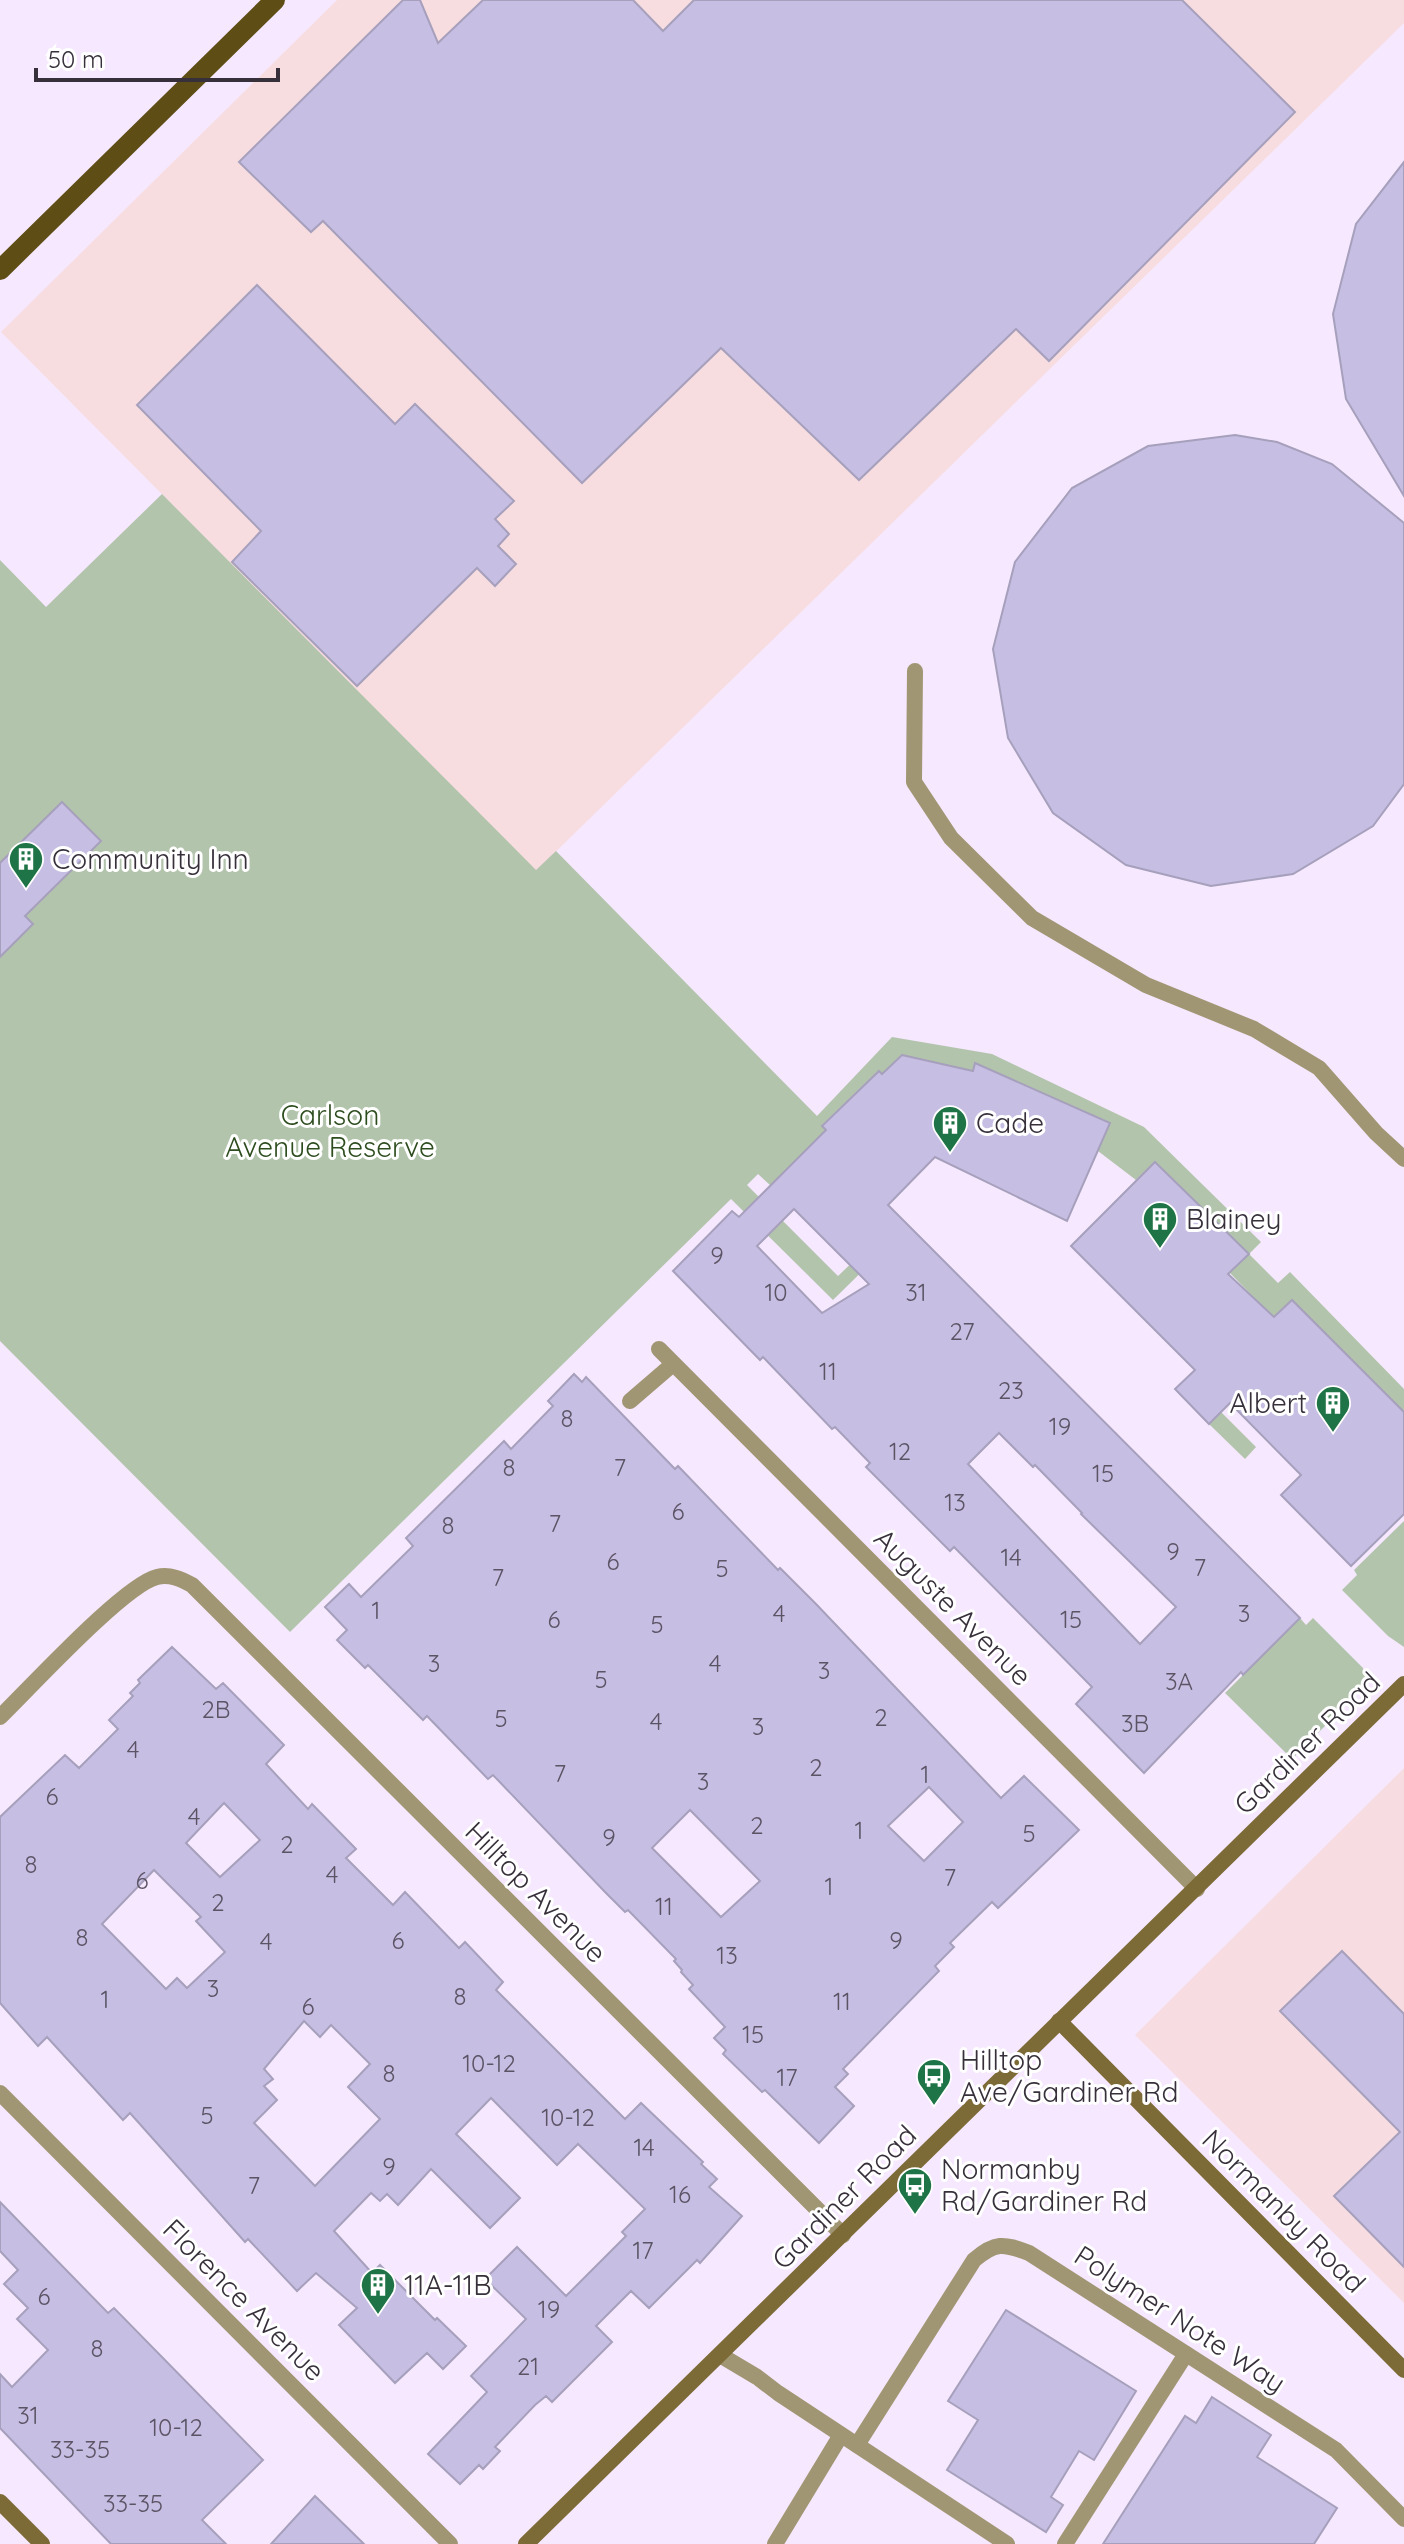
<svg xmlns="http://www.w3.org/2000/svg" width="1404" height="2544" font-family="Quicksand,sans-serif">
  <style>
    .commercial { fill: #f7dce0 }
    .industrial { fill: #f7dce1 }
    .green { fill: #b3c4ad }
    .building { fill: #c7bee3; stroke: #a6a0bc; stroke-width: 2; fill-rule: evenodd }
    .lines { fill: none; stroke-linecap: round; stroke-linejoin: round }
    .lane { stroke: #a19673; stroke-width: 16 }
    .street { stroke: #a19673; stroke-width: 16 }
    .secondary { stroke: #7c6b36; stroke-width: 16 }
    .primary { stroke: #5e4e16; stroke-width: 20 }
    .labels { text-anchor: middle; stroke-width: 6; stroke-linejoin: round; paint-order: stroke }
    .number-label { font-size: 24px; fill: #5b5465 }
    .poi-label { font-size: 28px; fill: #37303b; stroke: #fff; text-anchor: start }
    .park-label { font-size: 28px; fill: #2e4d1f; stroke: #fff }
    .street-label { font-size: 28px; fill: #37303b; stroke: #fff }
  </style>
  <rect width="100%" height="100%" fill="#f6e8fe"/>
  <!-- commercial -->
  <path class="commercial" d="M337,0H1404V23L536,871L1,332Z"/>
  <!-- industrial -->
  <path class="industrial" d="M1404,1768V2303L1135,2035Z"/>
  <!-- green -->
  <g class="green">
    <path d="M162,494L536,870L556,851L817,1116L892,1037L992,1054L1144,1127L1261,1242L1249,1254L1278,1283L1290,1272L1404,1389V1412L1292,1300L1274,1318L1230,1273L1248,1253L1155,1162L1136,1180L1098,1151L1110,1123L986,1068L975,1065L973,1071L902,1055L882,1074L878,1071L822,1125L826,1130L771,1186L758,1174L747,1185L838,1276L884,1232L893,1241L833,1300L731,1199L290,1632L0,1341V560L46,607Z"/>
    <path d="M1221,1412L1256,1447L1245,1459L1209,1424Z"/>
    <path d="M1404,1521V1647L1388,1636L1342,1590L1357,1575L1354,1570Z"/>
    <path d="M1300,1618L1306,1625L1313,1618L1363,1668L1367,1684L1292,1759L1225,1693Z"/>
  </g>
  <!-- building -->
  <g class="building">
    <path d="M403,0H420L438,43L483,0H633L663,31L694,0H1182L1295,112L1049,361L1016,329L859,480L721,348L582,483L323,221L311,232L239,162Z"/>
    <path d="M1404,162V496L1346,399L1333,314L1356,224Z"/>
    <path d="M257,285L395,424L415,404L514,501L495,519L509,534L498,546L516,564L495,586L477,568L357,686L232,562L261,531L137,405Z"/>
    <path d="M1235,435L1277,442L1332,464L1404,523V784L1373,826L1293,874L1211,886L1126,865L1053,813L1008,738L993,649L1015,562L1072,488L1148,446Z"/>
    <path d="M62,802L101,841L25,916L33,924L0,957V863Z"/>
    <path d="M902,1055L973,1071L975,1063L1110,1123L1067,1221L935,1157L888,1205L1300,1618L1243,1675L1241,1672L1144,1773L1076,1704L1092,1687L954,1547L950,1551L866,1467L870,1463L835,1427L832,1429L763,1357L760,1360L673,1271L732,1211L739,1217L826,1130L822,1126L879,1071L882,1074ZM794,1209L869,1284L822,1313L757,1246ZM999,1433L1033,1467L1035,1465L1082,1513L1081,1514L1176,1607L1140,1644L968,1464Z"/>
    <path d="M1155,1162L1249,1254L1228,1274L1274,1317L1292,1300L1404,1412V1514L1351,1566L1281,1495L1301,1475L1230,1403L1209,1424L1175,1389L1195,1370L1071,1246Z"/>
    <path d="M574,1374L582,1382L586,1377L675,1469L678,1466L778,1570L780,1568L816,1604L1001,1798L1024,1776L1079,1830L998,1908L992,1902L950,1943L954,1947L935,1966L939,1971L843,2069L848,2074L835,2087L854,2106L819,2143L765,2090L762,2092L723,2054L726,2050L714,2038L725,2027L689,1989L693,1985L681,1972L682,1970L674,1961L676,1959L628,1910L625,1912L606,1893L493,1775L488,1779L427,1716L423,1720L368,1665L365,1668L337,1640L347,1630L325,1607L349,1584L361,1597L413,1546L406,1538L504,1441L511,1449L553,1406L548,1401ZM929,1787L963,1822L924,1861L888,1826ZM690,1810L760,1881L721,1917L652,1848Z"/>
    <path d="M172,1647L216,1689L223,1683L284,1745L266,1764L308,1809L312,1804L356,1849L346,1858L393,1905L405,1892L459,1948L465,1942L503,1982L496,1990L625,2119L641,2103L703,2162L701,2164L717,2179L709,2187L742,2216L700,2263L697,2260L649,2308L631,2291L596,2326L612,2342L552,2402L546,2396L535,2405L495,2447L500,2451L483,2469L479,2465L460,2484L428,2454L487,2392L471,2376L526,2319L485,2279L517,2247L566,2296L626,2236L622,2232L645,2209L578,2144L557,2165L491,2098L456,2134L520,2198L490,2228L431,2169L398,2205L387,2194L380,2201L371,2193L334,2231L372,2273L380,2265L435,2320L437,2318L466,2346L443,2369L427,2353L395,2383L339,2325L357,2308L316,2273L297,2291L248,2239L245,2242L130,2113L123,2120L47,2037L38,2046L0,2003V1817L65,1755L79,1768L118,1729L109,1720L133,1696L130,1693L140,1683L138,1680ZM224,1803L260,1840L220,1877L186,1843ZM154,1870L201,1917L196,1921L225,1952L187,1988L177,1978L166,1989L102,1924ZM304,2021L320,2037L331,2025L370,2064L348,2087L380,2119L315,2186L254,2123L277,2100L264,2086L273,2079L264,2069Z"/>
    <path d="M1342,1951L1404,2014V2267L1334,2196L1400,2132L1280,2011Z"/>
    <path d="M0,2202L108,2313L114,2308L263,2460L202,2520L226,2544H111L0,2428V2374L12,2387L48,2350L17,2319L28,2308L4,2284L18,2270L0,2251Z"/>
    <path d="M1006,2310L1136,2391L1094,2460L1079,2451L1051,2497L1063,2505L1046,2532L947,2470L978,2420L948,2401Z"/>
    <path d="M1212,2397L1271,2435L1257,2457L1337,2508L1314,2544H1103L1185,2416L1196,2423Z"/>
    <path d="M315,2496L364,2544H271Z"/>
  </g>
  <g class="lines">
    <!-- lane -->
    <g class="lane">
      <path d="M915,671L914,782L951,838L1032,918L1146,985L1254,1029L1319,1068L1376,1133L1404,1159"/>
      <path d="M720,2355L757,2377L778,2393L1007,2544"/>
      <path d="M857,2445L974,2260C995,2242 1003,2243 1029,2253L1336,2450L1404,2519"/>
      <path d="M775,2544L841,2435"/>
      <path d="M1065,2544L1186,2354"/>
    </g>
    <!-- street -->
    <g class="street">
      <path d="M659,1349L1197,1889"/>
      <path d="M630,1401L673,1364"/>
      <path d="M0,1717C30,1688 124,1585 157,1577C170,1574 181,1579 192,1585L843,2235"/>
      <path d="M0,2093L450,2544"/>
    </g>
    <!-- secondary -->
    <g class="secondary">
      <path d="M1059,2021L1404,2370"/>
      <path d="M0,2502L42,2544"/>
      <path d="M526,2544L1404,1684"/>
    </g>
    <!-- primary -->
    <path class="primary" d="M0,270L275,0"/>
  </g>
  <!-- icons -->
  <defs>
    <g id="building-pin" transform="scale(1.8)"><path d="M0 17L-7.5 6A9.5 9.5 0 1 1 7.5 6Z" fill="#1f7447" stroke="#fff"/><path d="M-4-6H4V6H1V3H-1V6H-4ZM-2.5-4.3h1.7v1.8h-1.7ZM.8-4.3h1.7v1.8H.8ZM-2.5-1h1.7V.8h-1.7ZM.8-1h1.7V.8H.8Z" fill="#fff"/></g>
    <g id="bus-pin" transform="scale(1.8)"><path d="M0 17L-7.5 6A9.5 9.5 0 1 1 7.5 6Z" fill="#1f7447" stroke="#fff"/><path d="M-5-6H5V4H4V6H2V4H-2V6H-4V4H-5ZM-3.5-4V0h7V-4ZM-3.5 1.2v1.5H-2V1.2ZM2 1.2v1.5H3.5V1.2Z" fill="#fff"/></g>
  </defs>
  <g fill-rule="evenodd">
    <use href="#building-pin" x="26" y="859"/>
    <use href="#building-pin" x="950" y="1123"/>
    <use href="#building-pin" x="1160" y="1219"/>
    <use href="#building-pin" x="1333" y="1403"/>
    <use href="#bus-pin" x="934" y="2076"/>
    <use href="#bus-pin" x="915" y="2185"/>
    <use href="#building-pin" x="378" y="2285"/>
  </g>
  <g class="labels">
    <!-- number labels -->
    <g class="number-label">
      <text x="717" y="1264">9</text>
      <text x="776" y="1301">10</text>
      <text x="916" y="1301">31</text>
      <text x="962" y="1340">27</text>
      <text x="828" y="1380">11</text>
      <text x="1011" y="1399">23</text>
      <text x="567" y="1427">8</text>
      <text x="1060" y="1435">19</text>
      <text x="900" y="1460">12</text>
      <text x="509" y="1476">8</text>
      <text x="620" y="1476">7</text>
      <text x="1103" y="1482">15</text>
      <text x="955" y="1511">13</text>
      <text x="678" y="1520">6</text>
      <text x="555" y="1532">7</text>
      <text x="448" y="1534">8</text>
      <text x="1173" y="1560">9</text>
      <text x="1011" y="1566">14</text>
      <text x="613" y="1570">6</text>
      <text x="1200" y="1576">7</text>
      <text x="722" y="1577">5</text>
      <text x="498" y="1586">7</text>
      <text x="376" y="1619">1</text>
      <text x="779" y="1622">4</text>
      <text x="1244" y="1622">3</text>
      <text x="554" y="1628">6</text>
      <text x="1071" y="1628">15</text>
      <text x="657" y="1633">5</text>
      <text x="434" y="1672">3</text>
      <text x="715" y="1672">4</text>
      <text x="824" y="1679">3</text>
      <text x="601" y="1688">5</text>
      <text x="1179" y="1690">3A</text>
      <text x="216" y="1718">2B</text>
      <text x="881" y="1726">2</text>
      <text x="501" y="1727">5</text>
      <text x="656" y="1730">4</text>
      <text x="1135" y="1732">3B</text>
      <text x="758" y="1735">3</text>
      <text x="133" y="1758">4</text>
      <text x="816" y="1776">2</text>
      <text x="560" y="1782">7</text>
      <text x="925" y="1783">1</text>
      <text x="703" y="1790">3</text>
      <text x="52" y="1805">6</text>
      <text x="194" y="1825">4</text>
      <text x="757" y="1834">2</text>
      <text x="859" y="1839">1</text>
      <text x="1029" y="1842">5</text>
      <text x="609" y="1846">9</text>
      <text x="287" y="1853">2</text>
      <text x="31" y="1873">8</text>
      <text x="332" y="1883">4</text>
      <text x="950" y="1886">7</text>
      <text x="142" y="1889">6</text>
      <text x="829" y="1895">1</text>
      <text x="218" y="1911">2</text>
      <text x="664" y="1915">11</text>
      <text x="82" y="1946">8</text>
      <text x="398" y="1949">6</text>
      <text x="896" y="1949">9</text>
      <text x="266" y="1950">4</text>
      <text x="727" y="1964">13</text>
      <text x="213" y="1997">3</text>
      <text x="460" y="2005">8</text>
      <text x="105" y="2008">1</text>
      <text x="842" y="2010">11</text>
      <text x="308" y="2015">6</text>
      <text x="753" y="2043">15</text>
      <text x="489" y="2072">10-12</text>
      <text x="389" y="2082">8</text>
      <text x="787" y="2086">17</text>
      <text x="207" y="2124">5</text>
      <text x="568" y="2126">10-12</text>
      <text x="644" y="2156">14</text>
      <text x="389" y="2175">9</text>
      <text x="254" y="2194">7</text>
      <text x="680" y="2203">16</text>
      <text x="643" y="2259">17</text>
      <text x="44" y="2305">6</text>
      <text x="549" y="2318">19</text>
      <text x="97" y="2357">8</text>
      <text x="528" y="2375">21</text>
      <text x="28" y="2424">31</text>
      <text x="176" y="2436">10-12</text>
      <text x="80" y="2458">33-35</text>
      <text x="133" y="2512">33-35</text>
    </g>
    <!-- poi labels -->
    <g class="poi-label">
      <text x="52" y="869">Community Inn</text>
      <text x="976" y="1133">Cade</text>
      <text x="1186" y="1229">Blainey</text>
      <text x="1307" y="1413" text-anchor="end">Albert</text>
      <text x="960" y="2070">Hilltop<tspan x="960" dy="32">Ave/Gardiner Rd</tspan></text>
      <text x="941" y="2179">Normanby<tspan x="941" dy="32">Rd/Gardiner Rd</tspan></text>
      <text x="404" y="2295">11A-11B</text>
    </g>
    <!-- park labels -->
    <g class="park-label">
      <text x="330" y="1125">Carlson<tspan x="330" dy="32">Avenue Reserve</tspan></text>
    </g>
    <!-- street labels -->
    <g class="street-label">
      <text transform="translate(953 1607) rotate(45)" y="10">Auguste Avenue</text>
      <text transform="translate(1307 1743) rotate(-44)" y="10">Gardiner Road</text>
      <text transform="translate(536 1892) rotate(45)" y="10">Hilltop Avenue</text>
      <text transform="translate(844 2197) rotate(-45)" y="10">Gardiner Road</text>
      <text transform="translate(1284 2211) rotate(45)" y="10">Normanby Road</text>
      <text transform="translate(244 2300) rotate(45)" y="10">Florence Avenue</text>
      <text transform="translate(1180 2319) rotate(33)" y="10">Polymer Note Way</text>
    </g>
  </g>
  <!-- scale -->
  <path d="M36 68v12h242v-12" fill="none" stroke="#37303b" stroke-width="4"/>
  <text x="48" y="68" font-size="24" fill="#37303b" stroke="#ffffff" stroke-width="6" paint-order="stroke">50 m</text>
</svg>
